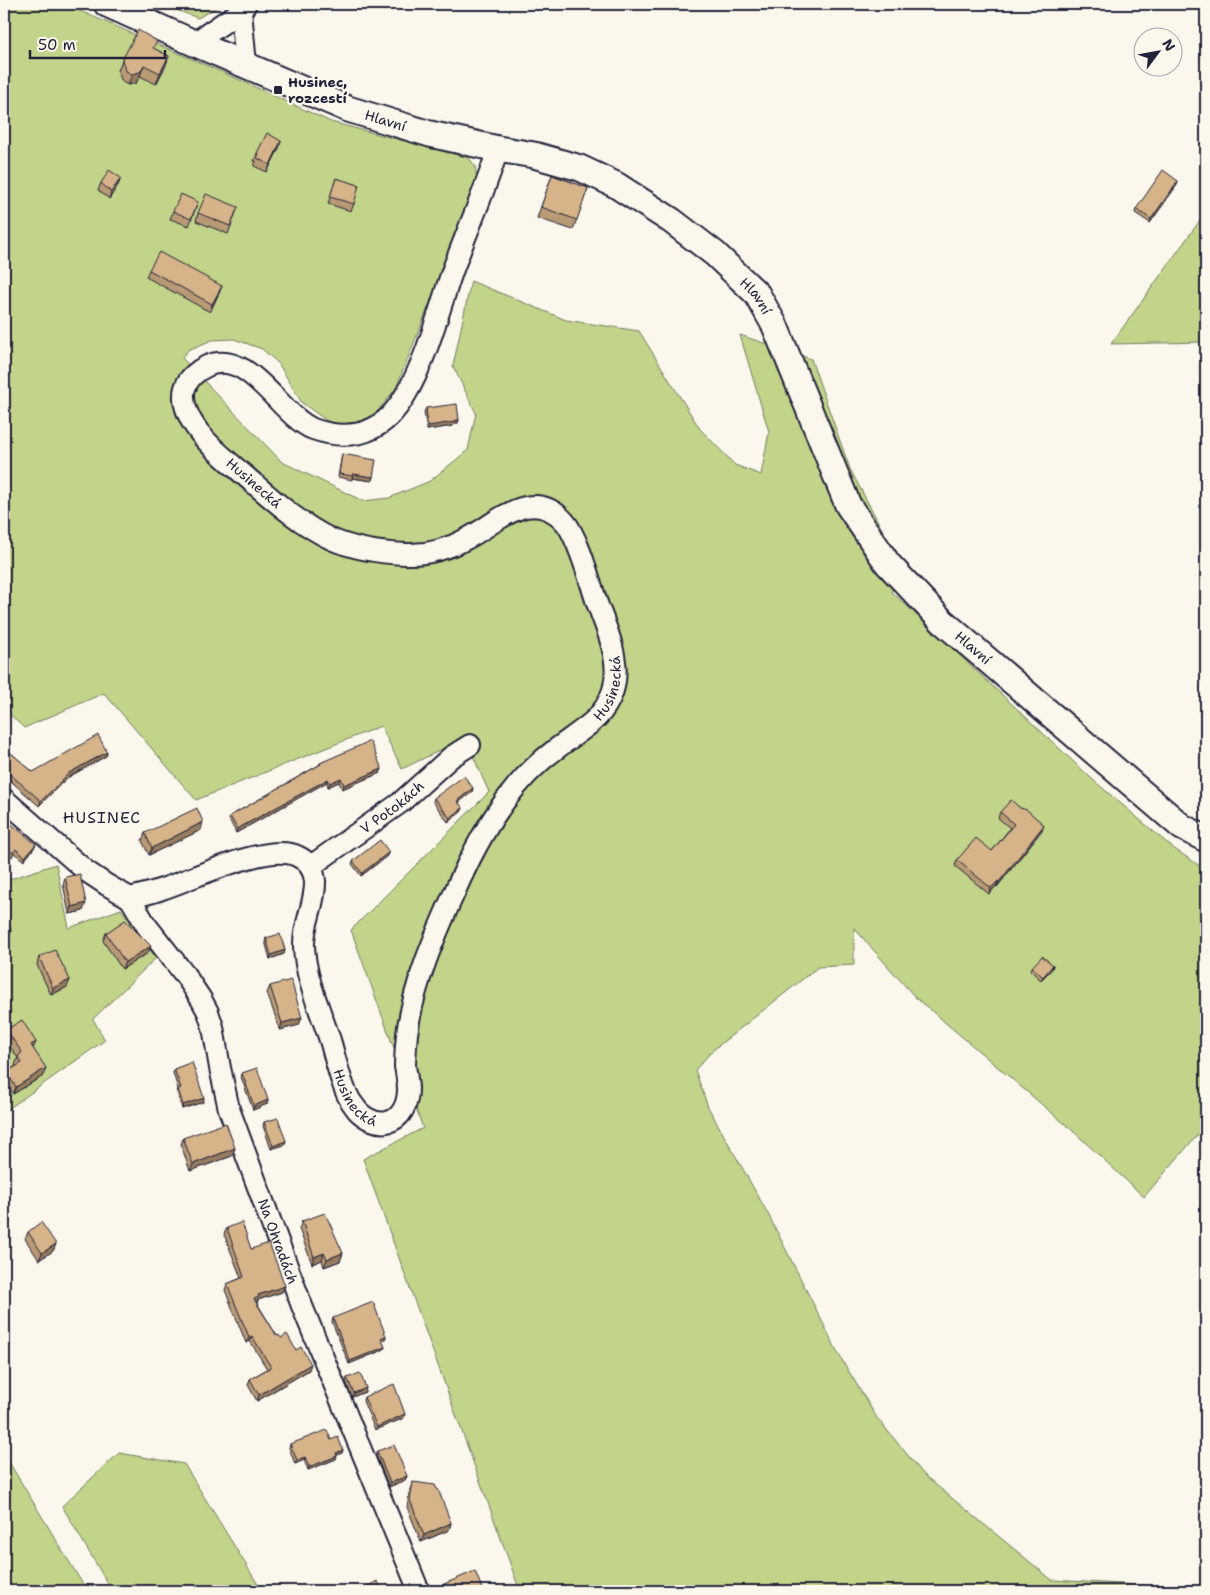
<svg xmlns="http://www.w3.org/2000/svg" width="1210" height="1595" font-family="'Shantell Sans',sans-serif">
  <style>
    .green { fill: #c1d489; stroke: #727b62 }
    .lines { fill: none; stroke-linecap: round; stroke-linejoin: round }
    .minor-casing { stroke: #22223b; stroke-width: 24 }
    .tertiary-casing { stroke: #22223b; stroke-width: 29 }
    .minor { stroke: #fbf7ec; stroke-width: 20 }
    .tertiary { stroke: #fbf7ec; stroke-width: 25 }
    .wall { fill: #b89a75; stroke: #22223b }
    .shaded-wall { fill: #967d5f; stroke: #22223b }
    .building { fill: #d6b388; stroke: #22223b }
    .poi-dot { fill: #22223b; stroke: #fbf7ec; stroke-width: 2 }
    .labels { text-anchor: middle; stroke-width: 4.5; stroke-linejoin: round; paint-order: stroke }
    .poi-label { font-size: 14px; font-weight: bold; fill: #22223b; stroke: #fbf7ec; text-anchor: start }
    .street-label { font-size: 14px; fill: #22223b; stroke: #fbf7ec }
    .quarter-label { font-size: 16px; letter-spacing: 1px; fill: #22223b; stroke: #fbf7ec }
  </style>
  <rect width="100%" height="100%" fill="#fbf7ec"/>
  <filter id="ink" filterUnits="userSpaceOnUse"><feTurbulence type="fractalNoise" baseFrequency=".02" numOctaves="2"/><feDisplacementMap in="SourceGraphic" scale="10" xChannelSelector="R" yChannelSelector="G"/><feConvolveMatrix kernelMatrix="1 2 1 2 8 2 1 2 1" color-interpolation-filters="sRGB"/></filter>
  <g filter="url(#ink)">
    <!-- green -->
    <g class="green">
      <path d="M4,4H64L229,75L331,122L469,158L475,166L477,179L439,280L396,388L378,411L363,420L345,424L330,423L302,403L278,363L262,349L234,339L212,340L188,350L182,358L282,462L363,501L389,498L430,481L468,450L476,413L453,366L471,281L566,320L639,331L700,429L735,465L761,475L769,432L740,335L811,359L850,469L891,546L892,592L1092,779L1173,848L1206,870V1125L1144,1197L1072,1130L915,997L854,928V965L818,967L713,1050L695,1070L708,1107L767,1212L839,1355L877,1418L925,1476L1052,1580L1206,1589V1591H520L363,1159L423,1128L351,930L489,792L465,738L402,769L381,726L196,800L104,693L24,728L4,709Z"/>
      <path d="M160,4H222L198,18Z"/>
      <path d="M1206,212V342L1111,344Z"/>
      <path d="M56,864L69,928L121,909L156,958L93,1019L105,1040L4,1112V943L7,942L4,930V881Z"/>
      <path d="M119,1453L184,1464L262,1591H112L62,1506Z"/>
      <path d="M4,1454L87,1591H4Z"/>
    </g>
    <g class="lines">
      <!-- minor casing -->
      <g class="minor-casing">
        <g id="minor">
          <path d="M246,4L241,11L246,65"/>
          <path d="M194,43L241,11"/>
          <path id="s1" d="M4,799L86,871L107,885L130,898C141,895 152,893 162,889C193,879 268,842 297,856C308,861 314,870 315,881C316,903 303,924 304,946C305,977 320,1010 330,1040C335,1057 339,1076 346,1092C349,1099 353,1105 358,1111C365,1118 376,1124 387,1122C402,1119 408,1103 408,1089C408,1086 406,1070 405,1067C405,1056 406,1045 407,1034C414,980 438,929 460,880C479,838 504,794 539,763C555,748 574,737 591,723C632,687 613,645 597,603C590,582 578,537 565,522C533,485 498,522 468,538C450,548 427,555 406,554C381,553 354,549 331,539C298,523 271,498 244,475C225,458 203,442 191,420C186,411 182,399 185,388C188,378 198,370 207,366C249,347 279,415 313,429C330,435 350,437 367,431C385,424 396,411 406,394C426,361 439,310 452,272C467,231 485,191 498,149"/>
          <path id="s2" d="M311,866L400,803L451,757L470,745"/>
          <path id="s3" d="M130,898L146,925L185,975L201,999L208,1012L213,1027L220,1068L229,1109L302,1306L419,1591"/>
        </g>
      </g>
      <!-- tertiary casing -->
      <g class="tertiary-casing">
        <g id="tertiary">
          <path id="s4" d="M107,4L194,43L348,109L430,134L498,149L534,155L580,168L616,185L672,221L715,254L757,294L775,326L848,505L888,564L942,621L1182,827L1206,839"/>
        </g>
      </g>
      <!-- minor -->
      <use href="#minor" class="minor"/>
      <!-- tertiary -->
      <use href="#tertiary" class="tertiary"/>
    </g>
    <!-- wall -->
    <g class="wall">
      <path d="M154,49L169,56L165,67L156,84L140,76L136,83L128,85L122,82L118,71L122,60Z"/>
      <path d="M281,141L279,148L267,172L254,166L256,161H254L257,153Z"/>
      <path d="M552,175L588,188L573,230L537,218Z"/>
      <path d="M121,178L118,185L109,199L98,190L101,183Z"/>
      <path d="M336,178L354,204L351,211L328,204Z"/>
      <path d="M1178,181L1177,185L1150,223L1135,213L1136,209Z"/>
      <path d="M198,202L189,226L170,219L173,211Z"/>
      <path d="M238,207L228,234L196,221L198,213Z"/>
      <path d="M149,270L222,286L219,293L210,312L146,277Z"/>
      <path d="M426,408L459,420L458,423L454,424L453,426L427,430L424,412Z"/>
      <path d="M342,454L373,477L372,481L352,478V480L338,477Z"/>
      <path d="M4,747L33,772L107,752L106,756L67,778L39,806L4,775Z"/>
      <path d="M320,763L382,769L380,773L342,789L339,782L328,787L327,782L236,833L229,819L230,816L319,765Z"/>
      <path d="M473,788L472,792L458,802L463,808L461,812L448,822L433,802L434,798Z"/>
      <path d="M1020,808L1044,825L1042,830L997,887L996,886L989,894L955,866L957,860L992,851L1010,828L998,818L1000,812Z"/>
      <path d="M4,818L34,848L24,861L14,853L12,857L6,852Z"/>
      <path d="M201,830L149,855L142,841L145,833Z"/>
      <path d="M387,856L361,876L352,864L353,861Z"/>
      <path d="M65,877L83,911L69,914L63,884Z"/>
      <path d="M106,933L148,953L122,969L103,941Z"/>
      <path d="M266,938L285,950L284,954L270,959L265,941Z"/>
      <path d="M39,957L67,987L51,995L37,965Z"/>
      <path d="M1053,965L1052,969L1041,980L1030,970L1032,967Z"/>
      <path d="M270,986L299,1025L280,1030L267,993Z"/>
      <path d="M6,1030L33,1049L43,1076L13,1094L4,1079L6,1072L16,1066L15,1065L18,1058L4,1038V1035Z"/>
      <path d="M174,1069L204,1098L203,1102L182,1109L177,1093L178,1089L173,1073Z"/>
      <path d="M242,1073L267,1104L253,1110L241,1077Z"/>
      <path d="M264,1122L286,1141L284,1145L271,1149L263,1126Z"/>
      <path d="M183,1138L235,1148L232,1156L190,1171L181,1145Z"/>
      <path d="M302,1221L343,1253L340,1261L324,1267L322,1260L312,1264L299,1229Z"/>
      <path d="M227,1228L251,1249L285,1286L282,1292L258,1300L257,1303L277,1336L309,1370L257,1401L248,1385L250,1379L267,1369L250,1341L246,1343L225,1290L227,1284L241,1278L224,1234Z"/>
      <path d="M28,1232L56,1244L53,1251L39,1260L25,1239Z"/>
      <path d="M333,1318L386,1336L385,1340L382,1341L385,1347L383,1350L349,1364L332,1322Z"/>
      <path d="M347,1378L365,1392L352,1397L346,1382Z"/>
      <path d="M364,1397L404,1418L375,1430L363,1401Z"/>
      <path d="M331,1440L343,1450L342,1453L337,1455L336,1459L308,1470L304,1460L295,1464L289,1448L290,1444Z"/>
      <path d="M377,1451L407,1476L405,1480L389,1487L376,1455Z"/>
      <path d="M413,1482L451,1523L449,1530L421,1542L407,1507L410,1489Z"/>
      <path d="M444,1584L483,1591H442Z"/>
    </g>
    <!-- shaded-wall -->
    <g class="shaded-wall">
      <path d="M169,56L165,67L156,84L160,73Z"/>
      <path d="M144,65L140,76L136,83L128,85L132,74Z"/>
      <path d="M281,141L279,148L267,172L270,165Z"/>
      <path d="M121,178L118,185L109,199L111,192Z"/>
      <path d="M1178,181L1177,185L1150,223L1151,219Z"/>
      <path d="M222,286L219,293L210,312L212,304Z"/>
      <path d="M455,420H459L458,423L454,424L453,426L427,430L428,426Z"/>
      <path d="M353,474L373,477L372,481L352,478Z"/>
      <path d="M107,752L106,756L67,778L39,806L41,801L69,773Z"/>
      <path d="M382,769L380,773L342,789L344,785Z"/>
      <path d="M341,778L339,782L328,787L330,783Z"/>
      <path d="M328,779L327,782L236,833L237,829Z"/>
      <path d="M473,788L472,792L456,805L457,801Z"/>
      <path d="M463,808L461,812L448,822L450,818Z"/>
      <path d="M203,822L201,830L149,855L152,848Z"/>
      <path d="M1044,825L1042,830L997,887L999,882Z"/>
      <path d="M36,844L34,848L24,861L25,857Z"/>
      <path d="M389,852L387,856L361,876L362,873Z"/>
      <path d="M998,881L996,886L989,894L991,888Z"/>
      <path d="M86,903L83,911L69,914L72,907Z"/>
      <path d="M11,931L7,942L4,943V934Z"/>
      <path d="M151,946L148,953L122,969L125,962Z"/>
      <path d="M285,950L284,954L270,959L271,955Z"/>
      <path d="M1053,965L1052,969L1041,980L1043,977Z"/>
      <path d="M70,980L67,987L51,995L53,988Z"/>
      <path d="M302,1018L299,1025L280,1030L282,1023Z"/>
      <path d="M36,1042L33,1049L31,1045Z"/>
      <path d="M46,1068L43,1076L13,1094L16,1087Z"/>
      <path d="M204,1098L203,1102L182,1109L183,1105Z"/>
      <path d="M268,1100L267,1104L253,1110L254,1106Z"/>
      <path d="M286,1141L284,1145L271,1149L273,1146Z"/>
      <path d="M235,1148L232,1156L190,1171L193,1164Z"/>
      <path d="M56,1244L53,1251L39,1260L42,1253Z"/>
      <path d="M324,1253L322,1260L312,1264L314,1257Z"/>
      <path d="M343,1253L340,1261L324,1267L327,1259Z"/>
      <path d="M285,1286L282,1292L258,1300L256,1303L254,1299L258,1295Z"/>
      <path d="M252,1336L250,1341L246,1343L249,1337Z"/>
      <path d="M386,1336L385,1340L380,1342L381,1338Z"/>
      <path d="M385,1347L383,1350L349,1364L350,1361Z"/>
      <path d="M311,1364L309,1370L257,1401L259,1395Z"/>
      <path d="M366,1388L365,1392L352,1397L354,1393Z"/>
      <path d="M405,1414L404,1418L375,1430L377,1427Z"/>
      <path d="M343,1450L342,1453L334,1456L336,1453Z"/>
      <path d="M337,1456L336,1459L308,1470L309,1467Z"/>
      <path d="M305,1457L304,1460L295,1464L297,1460Z"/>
      <path d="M407,1476L405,1480L389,1487L390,1483Z"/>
      <path d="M451,1523L449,1530L421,1542L424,1535Z"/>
    </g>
    <!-- building -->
    <g class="building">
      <path d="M138,30L157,41L153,48L169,56L160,73L144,65L140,72L132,74L126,71L122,60Z"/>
      <path d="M267,133L281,141L270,165L257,158L259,154L257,153Z"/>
      <path d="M109,170L121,178L111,192L101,183Z"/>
      <path d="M1163,170L1178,181L1151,219L1136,209Z"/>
      <path d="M552,175L588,188L577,220L541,207Z"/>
      <path d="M336,178L359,185L354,204L330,197Z"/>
      <path d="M181,194L198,202L191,219L173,211Z"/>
      <path d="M206,194L238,207L230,226L198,213Z"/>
      <path d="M159,252L222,286L212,304L149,270Z"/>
      <path d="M457,404L459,420H455V422L428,426L426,408Z"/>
      <path d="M342,454L376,460L373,477L353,474V476L339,474Z"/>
      <path d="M98,735L107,752L69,773L41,801L4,769V747L33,772Z"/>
      <path d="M370,741L382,769L344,785L341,778L330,783L328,779L237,829L230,816L321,764L320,763Z"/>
      <path d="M464,776L473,788L457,801L463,808L450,818L434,798Z"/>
      <path d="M1011,800L1020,808L1027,810L1044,825L999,882L998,881L991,888L957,860L976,838L992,851L1014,824L1000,812Z"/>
      <path d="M197,808L203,822L152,848L145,833Z"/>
      <path d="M4,818L36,844L25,857L16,849L13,853L8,849L4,853Z"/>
      <path d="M380,840L389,852L362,873L353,861Z"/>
      <path d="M80,874L86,903L72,907L65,877Z"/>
      <path d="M4,906L11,931L4,934Z"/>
      <path d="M125,920L151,946L125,962L106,933Z"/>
      <path d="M280,934L285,950L271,955L266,938Z"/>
      <path d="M55,950L70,980L53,988L39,957Z"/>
      <path d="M1042,956L1053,965L1043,977L1032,967Z"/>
      <path d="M291,980L302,1018L282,1023L270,986Z"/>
      <path d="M22,1020L36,1042L31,1045L46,1068L16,1087L6,1072L22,1063L18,1057L22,1052L6,1030Z"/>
      <path d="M192,1062L204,1098L183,1105L178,1089L181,1088L174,1069Z"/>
      <path d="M257,1068L268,1100L254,1106L242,1073Z"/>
      <path d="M278,1118L286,1141L273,1146L264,1122Z"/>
      <path d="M226,1123L235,1148L193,1164L183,1138Z"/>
      <path d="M325,1213L343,1253L327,1259L324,1253L314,1257L302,1221Z"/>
      <path d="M41,1222L56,1244L42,1253L28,1232Z"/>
      <path d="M242,1222L251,1249L269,1243L285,1286L258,1295L259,1297L254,1299L277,1336L279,1335L281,1338L287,1334L296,1350L301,1347L311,1364L259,1395L250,1379L271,1367L252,1336L249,1337L227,1284L244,1277L227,1228Z"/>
      <path d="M373,1302L386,1336L381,1338L385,1347L350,1361L333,1318Z"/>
      <path d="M360,1373L366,1388L354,1393L347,1378Z"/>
      <path d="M394,1384L405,1414L377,1427L364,1397Z"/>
      <path d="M327,1430L331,1440L338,1437L343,1450L336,1453L337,1456L309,1467L305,1457L297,1460L290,1444Z"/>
      <path d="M394,1445L407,1476L390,1483L377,1451Z"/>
      <path d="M413,1482L435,1485L437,1489H438L451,1523L424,1535L410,1500Z"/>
      <path d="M475,1571L483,1591H448L444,1584Z"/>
      <path d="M377,1581L384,1591H360Z"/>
    </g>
  </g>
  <!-- markers -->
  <rect class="poi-dot" x="273" y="85" width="10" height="10" rx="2.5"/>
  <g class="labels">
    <!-- poi labels -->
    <g class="poi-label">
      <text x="288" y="87">Husinec,<tspan x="288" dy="16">rozcestí</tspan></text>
    </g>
    <!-- street labels -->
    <g class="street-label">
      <text dy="5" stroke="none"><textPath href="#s4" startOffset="302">Hlavní</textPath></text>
      <text dy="5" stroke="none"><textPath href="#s4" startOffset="722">Hlavní</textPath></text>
      <text transform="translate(254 483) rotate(41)" y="5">Husinecká</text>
      <text dy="5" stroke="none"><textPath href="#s4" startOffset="1142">Hlavní</textPath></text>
      <text dy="5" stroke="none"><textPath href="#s1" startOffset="1150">Husinecká</textPath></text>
      <text dy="5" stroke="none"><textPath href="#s2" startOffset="100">V Potokách</textPath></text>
      <text dy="5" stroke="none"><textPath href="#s1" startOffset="596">Husinecká</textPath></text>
      <text dy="5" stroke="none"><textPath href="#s3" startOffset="379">Na Ohradách</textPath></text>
    </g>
    <!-- quarter labels -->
    <g class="quarter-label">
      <text x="102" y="823">HUSINEC</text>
    </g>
  </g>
  <!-- margin -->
  <rect width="1210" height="1595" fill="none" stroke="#fbf7ec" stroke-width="20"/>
  <rect x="10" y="10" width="1190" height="1575" fill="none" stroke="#22223b" stroke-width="2" filter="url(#ink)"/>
  <!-- north arrow -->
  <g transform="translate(1158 52) rotate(58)"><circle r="24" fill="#fbf7ec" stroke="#a4a2a5"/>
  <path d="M0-4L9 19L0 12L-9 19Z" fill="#22223b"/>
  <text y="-8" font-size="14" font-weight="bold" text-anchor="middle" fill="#22223b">N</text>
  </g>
  <!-- scale -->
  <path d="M30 50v8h135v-8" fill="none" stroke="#22223b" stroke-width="2.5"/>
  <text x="38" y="50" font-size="15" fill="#22223b" stroke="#fbf7ec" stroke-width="4" paint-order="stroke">50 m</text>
</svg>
